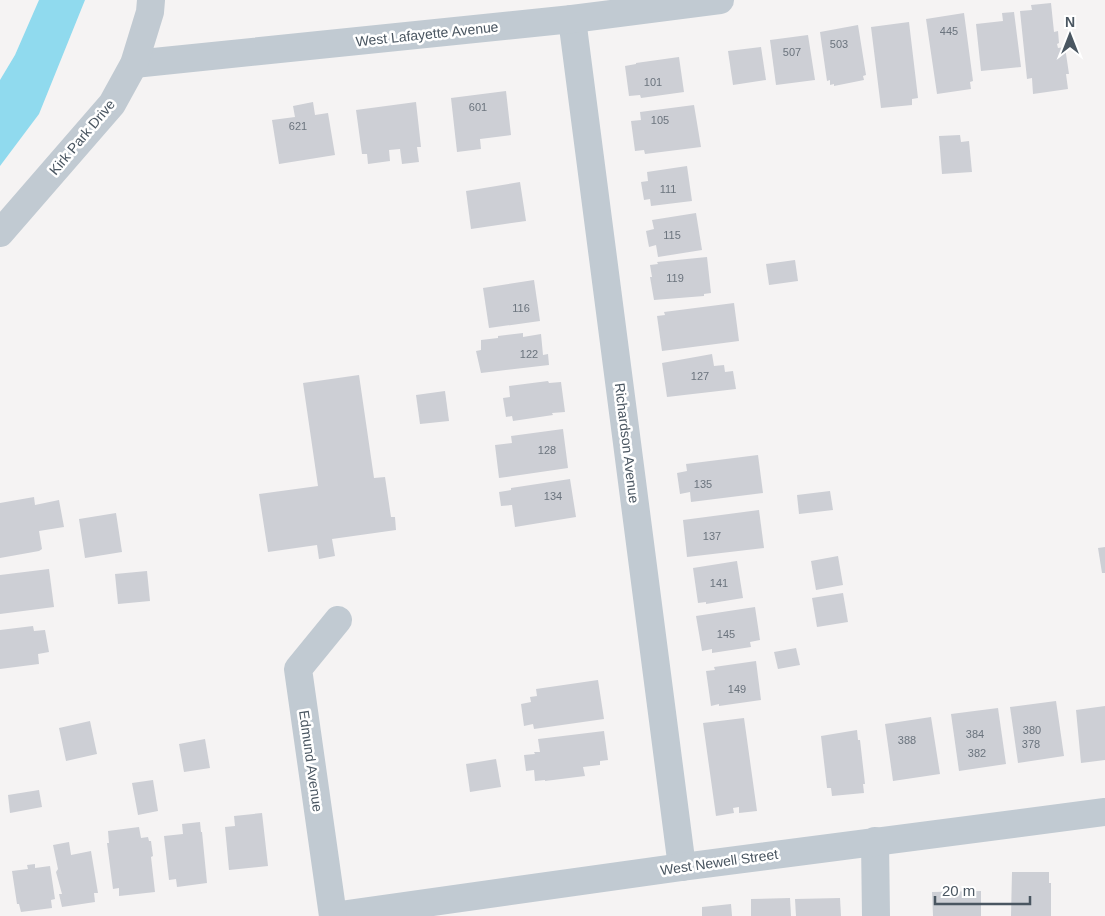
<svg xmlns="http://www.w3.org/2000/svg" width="1105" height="916" font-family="Helvetica,sans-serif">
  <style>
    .water { fill: #90daee }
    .building { fill: #cdcfd5 }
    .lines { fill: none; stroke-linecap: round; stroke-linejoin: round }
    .street { stroke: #c1cad2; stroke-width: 28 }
    .labels { text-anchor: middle; stroke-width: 5; stroke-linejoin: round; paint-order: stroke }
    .number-label { font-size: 11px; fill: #6b747e }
    .street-label { font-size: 14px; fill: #4a5661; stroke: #fff }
  </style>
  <rect width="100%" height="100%" fill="#f5f3f3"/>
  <!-- water -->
  <path class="water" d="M39,0H85L39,114L0,166V80L15,55Z"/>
  <!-- building -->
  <g class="building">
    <path d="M1051,3L1054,32L1058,31L1059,43L1057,44L1058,48L1065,47L1069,74H1066L1068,89L1033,94L1032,78L1027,79L1020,11L1032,10L1031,5Z"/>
    <path d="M1014,12L1021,67L981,71L976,24L1003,21L1002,13Z"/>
    <path d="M964,13L973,81L970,82L971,89L937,94L926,19Z"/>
    <path d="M909,22L918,98L912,99V105L881,108L871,27Z"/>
    <path d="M858,25L866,75L863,76L864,80L834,86V84L830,85V80L827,81L820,32Z"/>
    <path d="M808,35L815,80L776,85L770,40Z"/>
    <path d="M761,47L766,80L733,85L728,51Z"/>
    <path d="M679,57L684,92L641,98L640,95L629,96L625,66L636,64V63Z"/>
    <path d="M506,91L511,135L480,139L481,149L457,152L451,98Z"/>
    <path d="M313,102L315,115L328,113L335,155L279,164L272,120L295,117L293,106Z"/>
    <path d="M416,102L421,147H417L419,162L402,164L400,149L389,150L390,161L368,164L367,154H362L356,110Z"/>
    <path d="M694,105L701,147L645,154L644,150L635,151L631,121L641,120L640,112Z"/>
    <path d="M960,135L961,142L969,141L972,172L942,174L939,136Z"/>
    <path d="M687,166L692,201L651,206L650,199L644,200L641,182L648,181L647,172Z"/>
    <path d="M520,182L526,221L471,229L466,191Z"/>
    <path d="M696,213L702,250L658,257L656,245L649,247L646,231L654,229L652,220Z"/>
    <path d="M707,257L711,293L704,294V296L654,300L650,277H652L650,265L658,264L657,262Z"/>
    <path d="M795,260L798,281L769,285L766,264Z"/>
    <path d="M534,280L540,321L489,328L483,288Z"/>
    <path d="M734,303L739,341L662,351L657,316L665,315L664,312Z"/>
    <path d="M523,333V337L541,334L543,355L548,354L549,365L481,373L476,351L481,350V340L498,338V336Z"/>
    <path d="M712,354L714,366L724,365L725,372L733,371L736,389L667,397L662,363Z"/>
    <path d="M359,375L374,478L385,477L391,517H395L396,530L332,539L335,556L319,559L317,545L268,552L259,494L318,486L303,383Z"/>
    <path d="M548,381L549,383L561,382L565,412L552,413L553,415L513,421L512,416L506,417L503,398L510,397L509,386Z"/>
    <path d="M445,391L449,421L420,424L416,395Z"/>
    <path d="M563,429L568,468L499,478L495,445L512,443L511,436Z"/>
    <path d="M758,455L763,493L691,502L690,492L680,494L677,473L687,471L686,464Z"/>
    <path d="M570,479L576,517L515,527L512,505L501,506L499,492L511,490V488Z"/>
    <path d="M830,491L833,510L799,514L797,495Z"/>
    <path d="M34,497L35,505L59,500L64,527L39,531L42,549L39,551L0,558V503Z"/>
    <path d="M759,510L764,548L687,557L683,520Z"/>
    <path d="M116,513L122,552L85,558L79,519Z"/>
    <path d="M1105,547V573H1102L1098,548Z"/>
    <path d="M838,556L843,585L816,590L811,561Z"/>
    <path d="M737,561L743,598L706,604V602L698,603L693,568Z"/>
    <path d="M49,569L54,607L0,614V575Z"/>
    <path d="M147,571L150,601L118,604L115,574Z"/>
    <path d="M843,593L848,622L817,627L812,598Z"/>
    <path d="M755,607L760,640L750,642L751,647L712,653V649L702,651L696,616Z"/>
    <path d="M33,626L34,631L45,630L49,652L38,654L39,664L0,669V630Z"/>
    <path d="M796,648L800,665L778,669L774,652Z"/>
    <path d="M756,661L761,700L719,706V704L711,706L706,671L715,670L714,667Z"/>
    <path d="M598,680L604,719L534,729L533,724L524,726L521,704L531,702L530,697L537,696L536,689Z"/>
    <path d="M1056,701L1064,756L1018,763L1010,707Z"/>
    <path d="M1105,706V760L1081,763L1076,710Z"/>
    <path d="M998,708L1006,764L959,771L951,714Z"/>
    <path d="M931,717L940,774L893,781L885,724Z"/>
    <path d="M744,718L757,811L739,813V807L733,808L734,813L716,816L703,723Z"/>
    <path d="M90,721L97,754L66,761L59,728Z"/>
    <path d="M857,730L858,740H860L865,784H863L864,793L832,796L831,788H827L821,736Z"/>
    <path d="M604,731L608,760L600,761V765L583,767L585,776L545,781V780L535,781L534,770L526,771L524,755L535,754L534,752H540L538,739Z"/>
    <path d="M205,739L210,768L184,772L179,744Z"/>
    <path d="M496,759L501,787L470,792L466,764Z"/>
    <path d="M153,780L158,811L138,815L132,783Z"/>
    <path d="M39,790L42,807L10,813L8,795Z"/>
    <path d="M262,813L268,866L229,870L225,827L235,826L234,816Z"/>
    <path d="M200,822L201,832H202L207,883L177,887L176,879L169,880L164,836L183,834L182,824Z"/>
    <path d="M139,827L141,838L148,837L149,841H151L153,856L151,857L155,892L119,896V888L113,889L107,843H109L108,831Z"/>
    <path d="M69,842L71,855L91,851L98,893H94L95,902L62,907L59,894H62L56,872L58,869L53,845Z"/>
    <path d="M35,864V868L50,866L55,899L51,900L52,908L21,912L19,904H17L12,871L28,869L27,865Z"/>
    <path d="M1012,872H1049V883H1051V916H1011Z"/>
    <path d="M981,891V916H933L932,892Z"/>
    <path d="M790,898L791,916H751V899Z"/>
    <path d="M840,898L841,916H796L795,899Z"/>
    <path d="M731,904L732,916H702V907Z"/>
  </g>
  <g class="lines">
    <!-- street -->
    <g class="street">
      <path d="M572,19L682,867"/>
      <path d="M134,64L572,19L720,0"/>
      <path d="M0,233L112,104L134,64L150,12L151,0"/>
      <path d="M875,841L876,916"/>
      <path d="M333,916L682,867L1105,812"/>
      <path d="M333,916L298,669L338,620"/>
    </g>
  </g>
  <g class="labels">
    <!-- number labels -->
    <g class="number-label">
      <text x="949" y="35">445</text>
      <text x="839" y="48">503</text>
      <text x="792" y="56">507</text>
      <text x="653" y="86">101</text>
      <text x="478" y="111">601</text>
      <text x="660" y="124">105</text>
      <text x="298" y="130">621</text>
      <text x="668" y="193">111</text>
      <text x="672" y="239">115</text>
      <text x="675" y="282">119</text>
      <text x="521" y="312">116</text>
      <text x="529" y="358">122</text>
      <text x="700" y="380">127</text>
      <text x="547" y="454">128</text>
      <text x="703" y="488">135</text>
      <text x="553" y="500">134</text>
      <text x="712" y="540">137</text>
      <text x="719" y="587">141</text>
      <text x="726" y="638">145</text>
      <text x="737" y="693">149</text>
      <text x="1032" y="734">380</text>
      <text x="975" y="738">384</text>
      <text x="907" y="744">388</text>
      <text x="1031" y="748">378</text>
      <text x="977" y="757">382</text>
    </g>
    <!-- street labels -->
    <g class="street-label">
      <text transform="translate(427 34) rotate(-6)" y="5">West Lafayette Avenue</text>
      <text transform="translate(82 137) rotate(-50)" y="5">Kirk Park Drive</text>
      <text transform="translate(627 443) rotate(83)" y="5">Richardson Avenue</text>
      <text transform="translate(311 761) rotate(82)" y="5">Edmund Avenue</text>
      <text transform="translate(719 862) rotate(-8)" y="5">West Newell Street</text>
    </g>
  </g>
  <!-- north arrow -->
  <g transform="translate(1070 35)" stroke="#ffffff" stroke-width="4" paint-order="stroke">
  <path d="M0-4L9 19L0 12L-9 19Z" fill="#4a5661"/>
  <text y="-8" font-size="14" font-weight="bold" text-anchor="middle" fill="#4a5661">N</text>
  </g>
  <!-- scale -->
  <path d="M935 896v8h95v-8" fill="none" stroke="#4a5661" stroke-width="2.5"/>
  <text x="942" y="896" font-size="15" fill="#4a5661" stroke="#ffffff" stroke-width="4" paint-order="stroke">20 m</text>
</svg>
